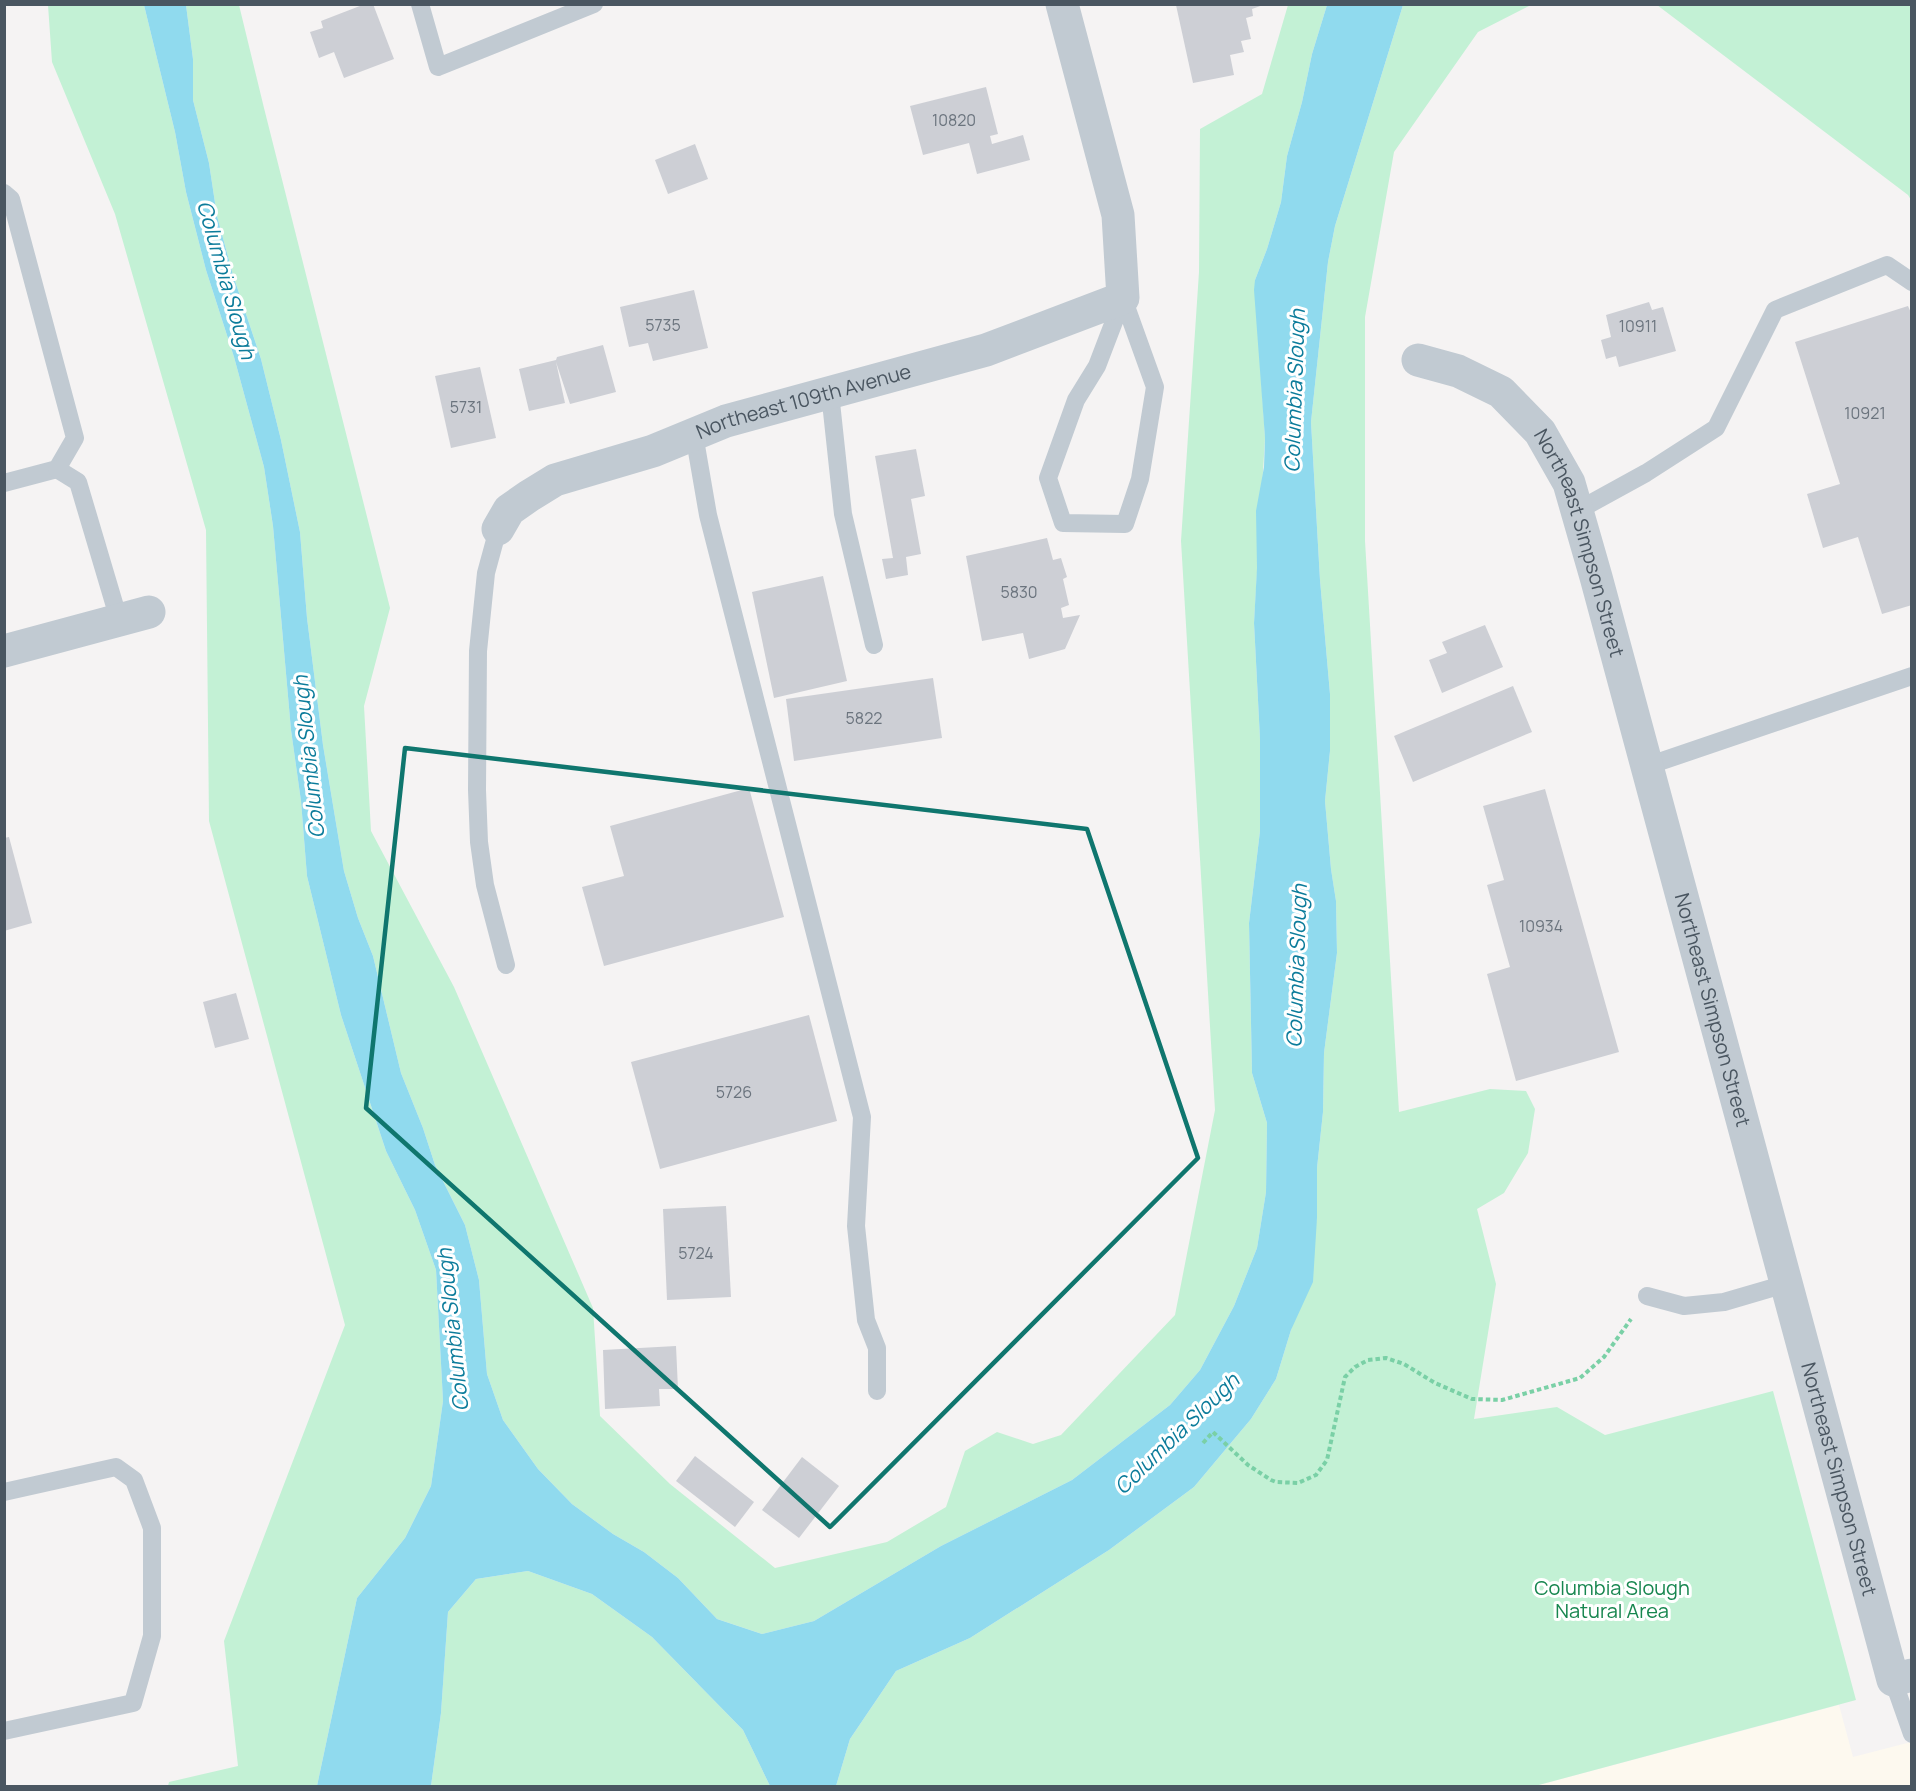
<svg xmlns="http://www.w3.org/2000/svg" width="1916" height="1791" font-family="Manrope,sans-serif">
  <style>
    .commercial { fill: #fdf9ef }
    .green { fill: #c3f1d5 }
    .water { fill: #90daee }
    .building { fill: #cdcfd5 }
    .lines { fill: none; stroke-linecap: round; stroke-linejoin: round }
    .path { stroke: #7ad0a6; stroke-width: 4; stroke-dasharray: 4.5 3; stroke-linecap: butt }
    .lane { stroke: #c1cad2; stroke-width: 18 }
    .street { stroke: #c1cad2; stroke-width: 33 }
    .marked { fill: none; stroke: #0f766e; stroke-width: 4.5; stroke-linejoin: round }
    .labels { text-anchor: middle; stroke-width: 6; stroke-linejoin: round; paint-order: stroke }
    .number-label { font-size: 16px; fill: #6b747e }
    .street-label { font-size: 20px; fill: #4a5661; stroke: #fff }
    .park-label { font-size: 20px; fill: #17864f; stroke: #fff }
    .water-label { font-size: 21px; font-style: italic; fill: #0c7c9b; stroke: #fff }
  </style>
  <rect width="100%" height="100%" fill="#f5f3f3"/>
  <!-- commercial -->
  <path class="commercial" d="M1839,1705L1853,1757L1911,1742V1786H1535Z"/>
  <!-- green -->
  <g class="green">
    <path d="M48,5H144L175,132L186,192L206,270L234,357L264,467L273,526L291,730L301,801L307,876L341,1015L386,1151L415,1210L436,1270L443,1401L431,1486L405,1538L357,1598L317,1786H168L169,1782L238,1766L224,1641L345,1325L209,821L206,530L115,214L52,62Z"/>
    <path d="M186,5H239L264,108L390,608L364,706L371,831L454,987L593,1308L600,1416L670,1484L775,1568L887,1542L946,1507L965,1451L997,1432L1033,1444L1061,1435L1175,1315L1215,1110L1181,541L1199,272L1200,129L1262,94L1288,5H1327L1312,54L1302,102L1287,156L1281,202L1267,249L1255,280L1265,438L1254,623L1260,739V831L1249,923L1252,1073L1267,1123L1266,1192L1257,1248L1234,1306L1200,1370L1170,1405L1072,1480L941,1546L814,1621L762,1634L717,1619L678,1578L644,1552L613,1534L572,1504L538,1469L503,1420L487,1374L479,1280L465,1225L435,1165L423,1128L401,1073L373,956L358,918L344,871L323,745L307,618L300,532L281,440L261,359L233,275L217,216L209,163L193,100V59Z"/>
    <path d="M1403,5H1531L1478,32L1394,152L1365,317V541L1399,1112L1490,1089L1526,1091L1535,1109L1528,1153L1504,1193L1477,1209L1496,1284L1474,1419L1557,1407L1605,1435L1773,1391L1856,1700L1535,1786H836L850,1739L896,1671L970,1638L1109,1550L1194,1487L1251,1419L1276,1379L1291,1330L1317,1218V1168L1323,1112L1324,1053L1337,953L1336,901L1331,869L1325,801L1330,751V694L1320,580L1311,422L1328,262L1335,226Z"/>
    <path d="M1657,5H1911V200L1908,195Z"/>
    <path d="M528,1571L592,1594L652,1637L743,1730L770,1786H431L441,1713L448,1612L476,1579Z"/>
  </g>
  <!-- water -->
  <path class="water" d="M144,5H186L193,59V100L209,163L217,216L233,275L261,359L281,440L300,532L307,618L323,745L344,871L358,918L373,956L401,1073L423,1128L435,1165L465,1225L479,1280L487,1374L503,1420L538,1469L572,1504L613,1534L644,1552L678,1578L717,1619L762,1634L814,1621L941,1546L1072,1480L1170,1405L1200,1370L1234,1306L1257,1248L1266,1192L1267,1123L1252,1073L1249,923L1260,831V739L1254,623L1257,568L1256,511L1264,467L1265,438L1254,290L1255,280L1267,249L1281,202L1287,156L1302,102L1312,54L1327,5H1403L1335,226L1328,262L1311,422L1320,580L1330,694V751L1325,801L1331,869L1336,901L1337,953L1324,1053L1323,1112L1317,1168V1218L1313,1282L1291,1330L1276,1379L1251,1419L1194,1487L1109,1550L970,1638L896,1671L850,1739L836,1786H770L743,1730L652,1637L592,1594L528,1571L476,1579L448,1612L441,1713L431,1786H317L357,1598L405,1538L431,1486L443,1401L436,1270L415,1210L386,1151L341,1015L307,876L301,801L291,730L273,526L264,467L234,357L206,270L186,192L175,132Z"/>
  <!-- building -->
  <g class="building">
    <path d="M365,4H373L394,59L344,78L334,52L319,58L310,32L323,28L321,21Z"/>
    <path d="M1266,4L1252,9L1253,16L1246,18L1251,39L1241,41L1244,52L1230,55L1234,75L1193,83L1176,5Z"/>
    <path d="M986,87L998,134L990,136L992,144L1023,135L1030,160L977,174L969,143L923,155L910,106Z"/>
    <path d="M695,144L708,179L668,194L655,160Z"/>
    <path d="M694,290L708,348L653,361L648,343L629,347L620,307Z"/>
    <path d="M1649,302L1652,310L1663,307L1676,351L1619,367L1616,356L1606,359L1601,340L1611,337L1606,315Z"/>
    <path d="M1908,306L1912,315V605L1882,614L1858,537L1823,548L1807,494L1840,484L1795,342Z"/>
    <path d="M603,345L616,392L570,404L556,362L565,403L529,411L519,369L556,360L557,357Z"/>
    <path d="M480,367L496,438L451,448L435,376Z"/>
    <path d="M916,449L925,496L911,499L921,554L906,557L908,575L886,579L882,559L893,558L875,456Z"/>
    <path d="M1047,538L1053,560L1061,558L1067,577L1063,579L1069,605L1061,608L1063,618L1080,615L1065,649L1029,659L1023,633L982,641L966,556Z"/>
    <path d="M823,576L847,681L774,698L752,592Z"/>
    <path d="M1485,625L1503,667L1442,693L1429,660L1447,653L1442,642Z"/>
    <path d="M933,678L942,738L794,761L786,699Z"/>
    <path d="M1513,686L1532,732L1413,782L1394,736Z"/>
    <path d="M749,788L784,917L604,966L582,887L624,876L610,826Z"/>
    <path d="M1545,789L1619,1052L1516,1081L1487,974L1510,967L1487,885L1504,880L1483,806Z"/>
    <path d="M9,837L32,923L4,931V838Z"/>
    <path d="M236,993L249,1039L215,1048L203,1002Z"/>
    <path d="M809,1015L837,1121L660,1169L631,1062Z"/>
    <path d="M726,1206L731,1297L667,1300L663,1209Z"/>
    <path d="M676,1346L678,1389H659L660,1406L605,1409L603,1350Z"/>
    <path d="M695,1456L754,1502L735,1527L676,1481Z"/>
    <path d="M802,1457L839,1486L799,1538L762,1510Z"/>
  </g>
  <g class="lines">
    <!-- path -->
    <path class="path" d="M1203,1443L1213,1432L1248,1465L1271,1480L1276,1482L1298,1483L1316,1475L1327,1460L1345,1377L1355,1367L1368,1360L1386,1358L1404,1364L1435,1383L1472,1399L1502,1400L1580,1378L1604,1357L1631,1319"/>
    <!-- lane -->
    <g class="lane">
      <path d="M420,4L438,67L594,4"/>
      <path d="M4,193L11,199L75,438L57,469L4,483"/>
      <path d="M1123,298L1155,387L1140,479L1125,524L1063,523L1048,478L1076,400L1097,366Z"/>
      <path d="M830,393L843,514L874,645"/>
      <path d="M694,434L708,515L862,1117L856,1226L866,1320L877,1348V1391"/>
      <path d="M57,469L78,482L119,620"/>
      <path d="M1577,511L1646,473L1716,428L1775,310L1887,265L1912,282"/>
      <path d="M498,529L486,573L478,651L477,790L479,842L485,885L506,965"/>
      <path d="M1647,766L1912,676"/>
      <path d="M1647,1296L1684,1306L1724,1302L1786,1284"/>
      <path d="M4,1492L116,1467L134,1480L152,1528V1636L133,1703L4,1731"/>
      <path d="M1893,1680L1912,1734"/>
    </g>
    <!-- street -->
    <g class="street">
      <path id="s1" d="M1418,360L1458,371L1501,392L1540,432L1569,483L1596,577L1893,1680L1912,1675"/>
      <path id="s2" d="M498,529L509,510L529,496L555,480L653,451L726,421L986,350L1123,298L1118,215L1062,4"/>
      <path d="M4,651L149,612"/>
    </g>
  </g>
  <!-- marked area -->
  <path class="marked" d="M405,748L1087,829L1198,1158L830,1527L366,1108Z"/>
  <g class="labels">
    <!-- number labels -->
    <g class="number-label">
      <text x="954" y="126">10820</text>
      <text x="663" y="331">5735</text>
      <text x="1638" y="332">10911</text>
      <text x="466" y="413">5731</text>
      <text x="1865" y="419">10921</text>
      <text x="1019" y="598">5830</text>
      <text x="864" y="724">5822</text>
      <text x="1541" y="932">10934</text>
      <text x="734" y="1098">5726</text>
      <text x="696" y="1259">5724</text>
    </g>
    <!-- street labels -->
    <g class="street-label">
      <text dy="7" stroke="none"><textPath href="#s2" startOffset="338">Northeast 109th Avenue</textPath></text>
      <text dy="7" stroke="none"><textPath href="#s1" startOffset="264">Northeast Simpson Street</textPath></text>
      <text dy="7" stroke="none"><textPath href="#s1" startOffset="750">Northeast Simpson Street</textPath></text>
      <text dy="7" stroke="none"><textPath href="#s1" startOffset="1236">Northeast Simpson Street</textPath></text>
    </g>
    <!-- park labels -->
    <g class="park-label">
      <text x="1612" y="1595">Columbia Slough<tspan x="1612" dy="23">Natural Area</tspan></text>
    </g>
    <!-- water labels -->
    <g class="water-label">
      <text transform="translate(226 280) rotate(74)" y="7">Columbia Slough</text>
      <text transform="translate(1295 391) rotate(-88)" y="7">Columbia Slough</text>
      <text transform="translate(309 757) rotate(-96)" y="7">Columbia Slough</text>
      <text transform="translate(1297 966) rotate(-88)" y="7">Columbia Slough</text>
      <text transform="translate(453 1330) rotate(-96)" y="7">Columbia Slough</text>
      <text transform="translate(1177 1434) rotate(-44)" y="7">Columbia Slough</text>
    </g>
  </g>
  <!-- border -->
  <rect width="1916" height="1791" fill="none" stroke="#4a5661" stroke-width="12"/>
</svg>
